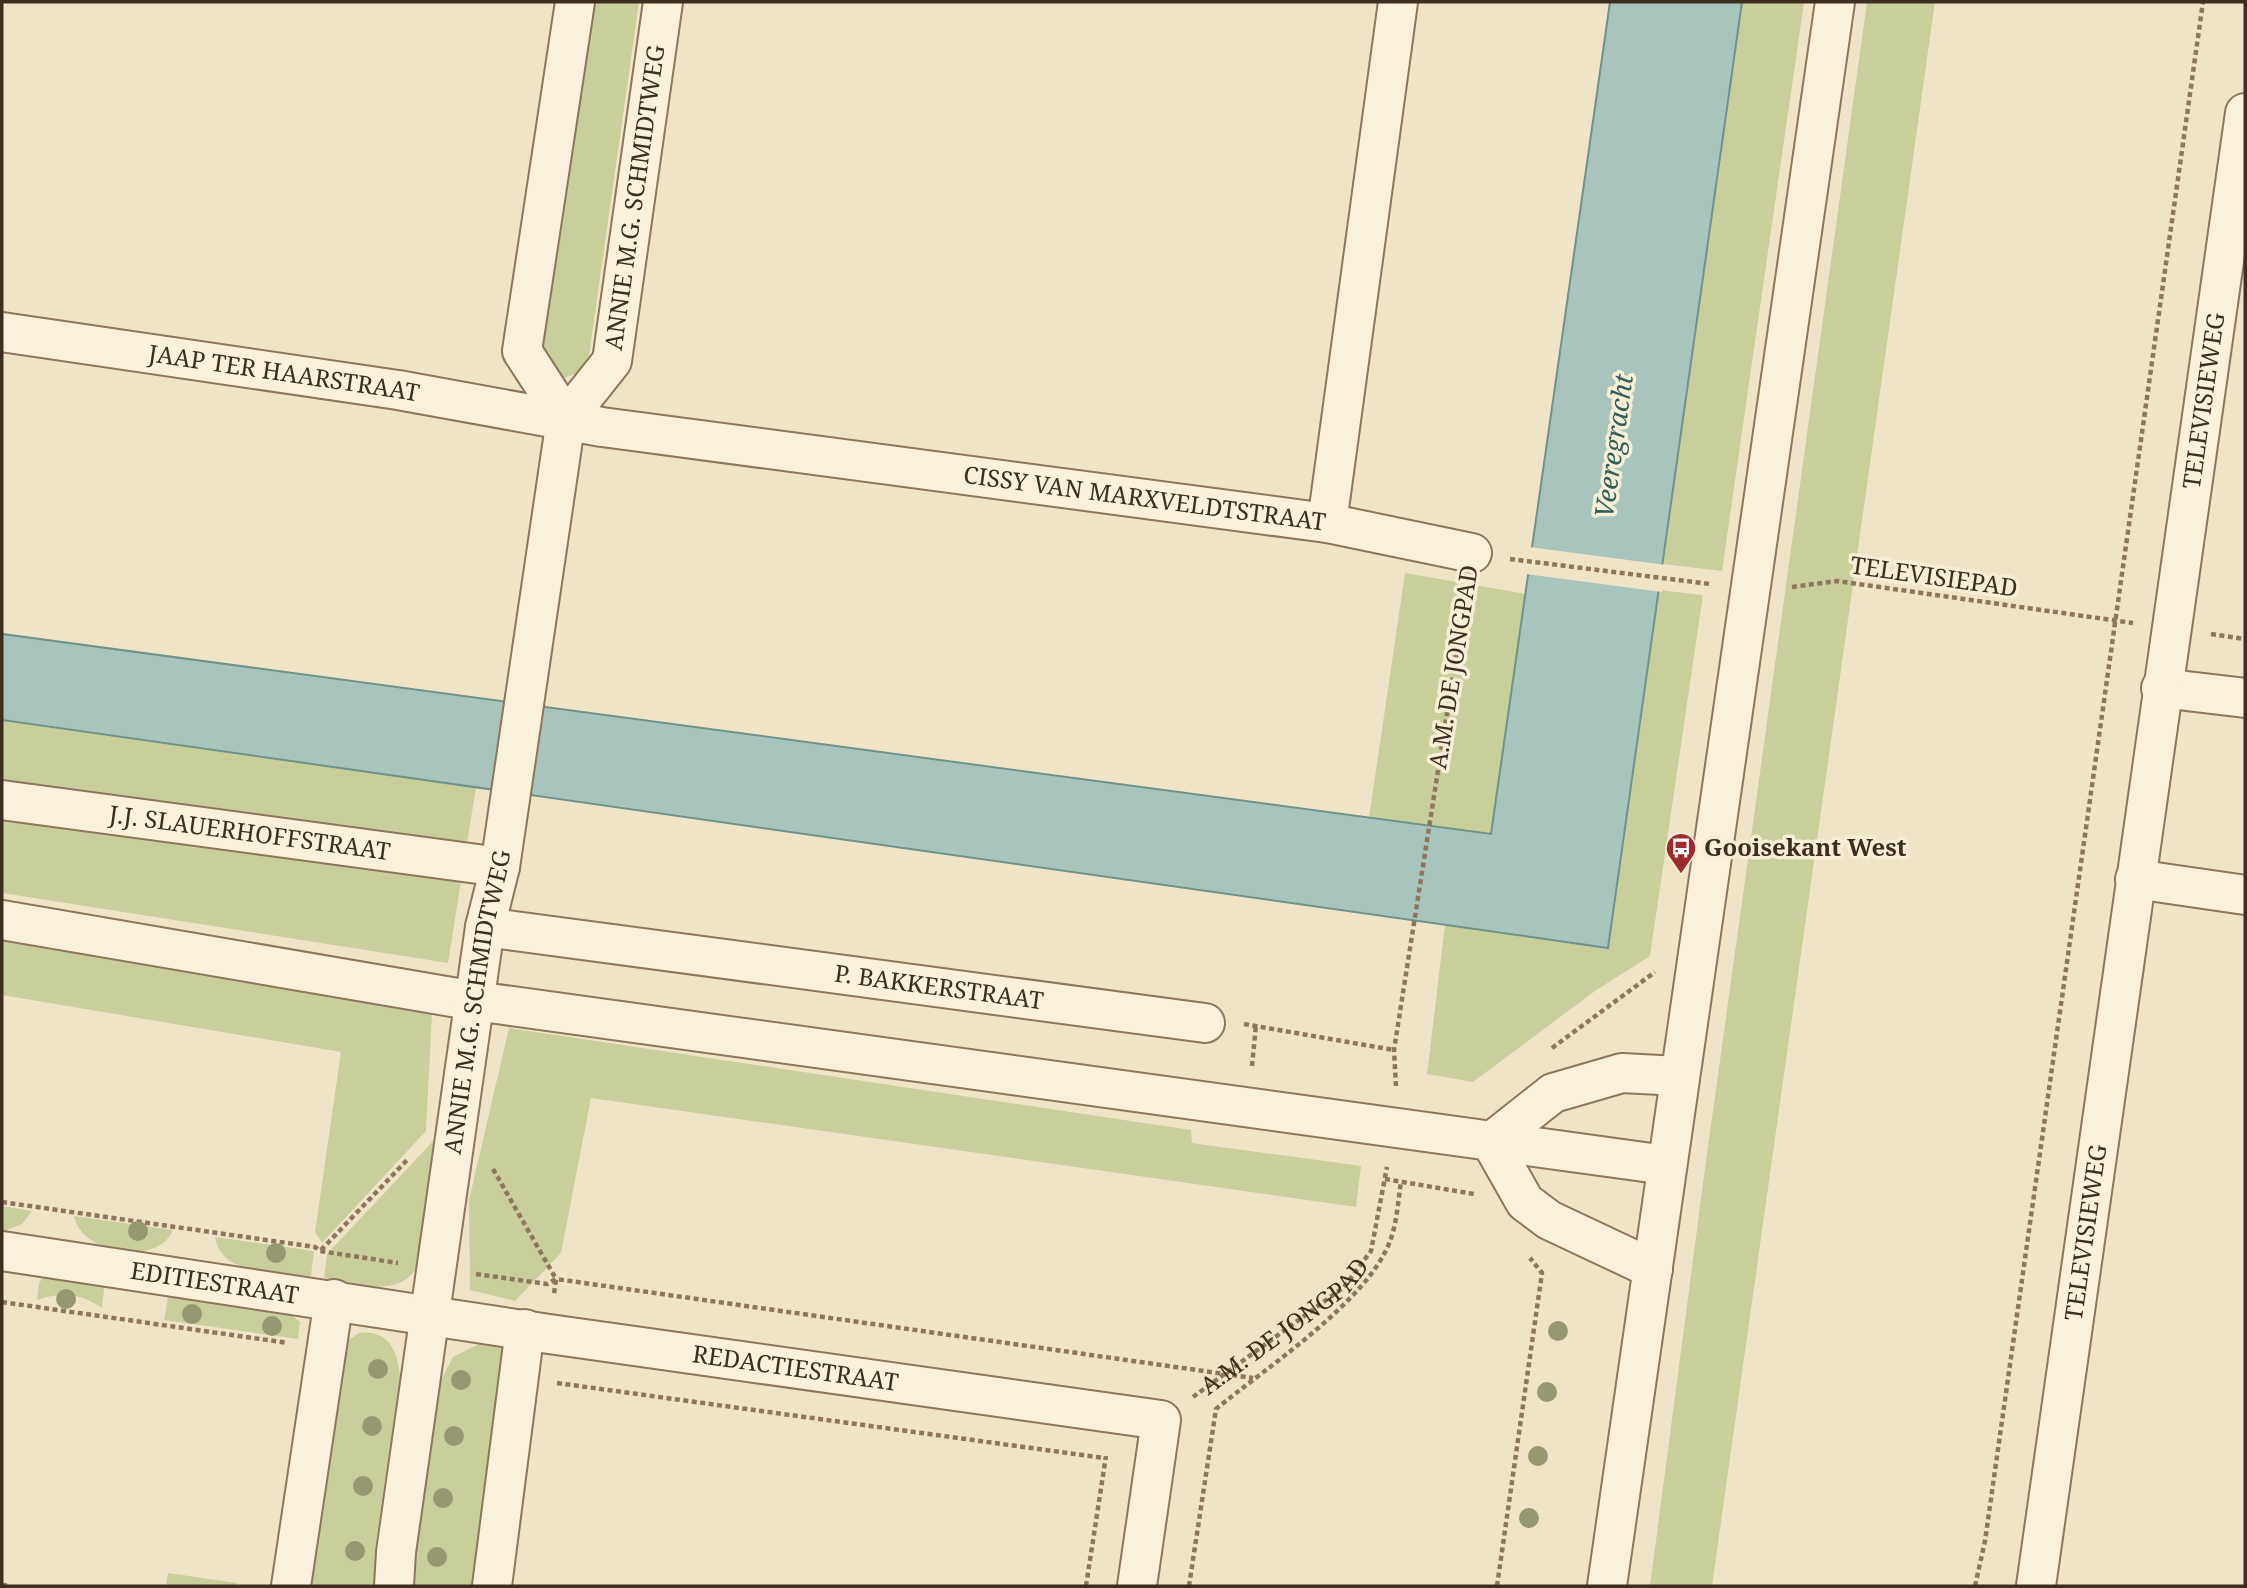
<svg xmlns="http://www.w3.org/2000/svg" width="2247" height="1588" font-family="'Noto Serif',serif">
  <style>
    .green { fill: #c9cf9b }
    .water { fill: #a9c4bc; stroke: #6f938a; stroke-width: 2 }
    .pier { fill: #f0e4c8 }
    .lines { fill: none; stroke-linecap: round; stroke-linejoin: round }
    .minor-casing { stroke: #8d765c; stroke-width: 42 }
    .path { stroke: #8d765c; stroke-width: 4.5; stroke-dasharray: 5 3.5; stroke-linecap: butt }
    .minor { stroke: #faf1dc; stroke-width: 38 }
    .tree { fill: #96986f }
    .labels { text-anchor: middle; stroke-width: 7; stroke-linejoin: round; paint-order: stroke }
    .street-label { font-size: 24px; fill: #3d2e20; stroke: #f7eed8 }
    .poi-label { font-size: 24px; font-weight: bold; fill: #3d2e20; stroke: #f7eed8; text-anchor: start }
    .water-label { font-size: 26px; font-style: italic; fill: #2f5d5a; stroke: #f7eed8 }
  </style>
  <rect width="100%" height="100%" fill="#f0e4c8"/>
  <!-- green -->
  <g class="green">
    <path d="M594,2H639L589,356L578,373L561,379L542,348Z"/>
    <path d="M1742,2H1804L1722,571L1662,564Z"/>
    <path d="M1867,2H1935L1712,1586H1650L1706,1161Z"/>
    <path d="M1405,573L1526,594L1492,834L1369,818Z"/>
    <path d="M1659,590L1703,595L1650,956L1595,991L1473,1082L1427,1074L1445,925L1608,947Z"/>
    <path d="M2,720L476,787L448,963L2,893Z"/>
    <path d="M2,939L432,1013L426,1131L322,1243L315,1232L341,1052L2,995Z"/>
    <path d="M509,1028L1191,1130L1192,1143L1361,1166L1356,1207L591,1098L561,1253L515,1301L470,1290L469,1200Z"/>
    <path d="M437,1137L419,1263C402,1301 356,1283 324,1278L327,1254Z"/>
    <path d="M2,1206L32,1211L22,1224L2,1232Z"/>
    <path d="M74,1216L173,1230C158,1267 81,1254 74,1216Z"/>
    <path d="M215,1237L314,1251L311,1276C279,1272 221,1277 215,1237Z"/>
    <path d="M44,1276L101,1285L104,1289L102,1308C81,1293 60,1292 37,1300L39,1283Z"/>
    <path d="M173,1295L290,1314L300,1322L298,1339L164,1320L168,1297Z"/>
    <path d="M359,1333C388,1329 398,1351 400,1376L375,1548L374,1586H309L347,1341Z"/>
    <path d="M479,1344L498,1345L504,1353L475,1586H415L416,1554L441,1380L453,1357Z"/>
    <path d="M168,1573L237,1583V1586H166Z"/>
  </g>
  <!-- water -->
  <path class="water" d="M1610,2H1742L1608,948L2,720V634L1491,834Z"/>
  <!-- pier -->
  <path class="pier" d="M1529,547L1666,565L1662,592L1526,574Z"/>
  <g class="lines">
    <!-- minor casing -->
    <g class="minor-casing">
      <g id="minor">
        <path id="s2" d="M2,332L398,390L602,427L1327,523L1398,2"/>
        <path d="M566,419L522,351L575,2"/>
        <path d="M1327,523L1472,553"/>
        <path d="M2161,688L2245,698"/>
        <path id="s3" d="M2,800L500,867"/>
        <path d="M2135,879L2245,895"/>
        <path d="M2,920L475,1001L1666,1165"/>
        <path id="s4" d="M485,927L1205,1023"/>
        <path id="s5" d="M2,1251L549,1334L1161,1420L1137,1586"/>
        <path d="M1653,1269L1549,1220L1525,1202L1491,1142L1553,1093L1622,1073L1679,1076"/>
        <path d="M291,1586L334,1299"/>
        <path id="s6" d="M394,1586L396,1552L485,927L500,867L566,419L612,361L663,2"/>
        <path d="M492,1586L525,1329"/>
        <path d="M1607,1586L1835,2"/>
        <path id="s7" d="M2036,1586L2245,113"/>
      </g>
    </g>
    <!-- path -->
    <g class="path">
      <path d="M1510,559L1710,584"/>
      <path d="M1792,587L1837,581L2133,623"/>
      <path d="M2211,634L2245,639"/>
      <path d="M1244,1024L1394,1050"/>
      <path d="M1552,1048L1655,972"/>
      <path d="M1252,1066L1256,1025"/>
      <path d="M1396,1086L1394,1050L1466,593"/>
      <path d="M493,1169L556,1279L554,1294"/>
      <path d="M1385,1179L1474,1194"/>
      <path d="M2,1202L315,1247L320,1251L398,1263"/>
      <path d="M321,1250L409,1158"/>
      <path d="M476,1274L547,1284L556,1279L1253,1378"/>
      <path d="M2,1302L288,1343"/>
      <path d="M557,1383L1104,1458"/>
      <path id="s1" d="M1193,1397L1344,1287L1371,1251L1387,1167"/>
      <path d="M2,1585L11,1586"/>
      <path d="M1086,1586L1106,1456"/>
      <path d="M1189,1586L1216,1409C1267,1367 1368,1301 1390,1241C1397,1223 1398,1201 1401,1182"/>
      <path d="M1497,1586L1542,1273L1530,1258"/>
      <path d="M1975,1586L1985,1541L2203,2"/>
    </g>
    <!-- minor -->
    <use href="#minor" class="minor"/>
  </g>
  <!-- trees -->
  <g class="tree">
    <circle cx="138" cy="1231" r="10"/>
    <circle cx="276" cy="1253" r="10"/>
    <circle cx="66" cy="1299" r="10"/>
    <circle cx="192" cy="1314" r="10"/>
    <circle cx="272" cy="1326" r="10"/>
    <circle cx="1558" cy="1331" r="10"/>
    <circle cx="378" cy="1369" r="10"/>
    <circle cx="461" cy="1380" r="10"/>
    <circle cx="1547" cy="1392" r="10"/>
    <circle cx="372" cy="1426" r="10"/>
    <circle cx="454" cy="1436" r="10"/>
    <circle cx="1538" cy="1456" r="10"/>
    <circle cx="363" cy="1486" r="10"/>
    <circle cx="443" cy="1498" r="10"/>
    <circle cx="1529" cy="1518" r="10"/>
    <circle cx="355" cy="1551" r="10"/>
    <circle cx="437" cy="1557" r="10"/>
  </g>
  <!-- icons -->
  <defs>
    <g id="bus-pin" transform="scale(1.575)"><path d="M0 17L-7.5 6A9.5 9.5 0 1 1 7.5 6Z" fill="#9e2a2b" stroke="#f7eed8"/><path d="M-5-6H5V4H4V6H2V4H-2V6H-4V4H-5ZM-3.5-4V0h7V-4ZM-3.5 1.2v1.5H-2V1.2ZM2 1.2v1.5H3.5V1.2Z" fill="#fff"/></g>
  </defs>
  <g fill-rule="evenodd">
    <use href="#bus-pin" x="1681" y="848"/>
  </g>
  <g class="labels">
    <!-- street labels -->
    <g class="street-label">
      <text dy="8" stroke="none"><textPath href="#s6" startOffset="1419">ANNIE M.G. SCHMIDTWEG</textPath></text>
      <text dy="8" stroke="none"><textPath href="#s2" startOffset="285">JAAP TER HAARSTRAAT</textPath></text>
      <text dy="8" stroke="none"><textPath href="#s7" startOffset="1197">TELEVISIEWEG</textPath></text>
      <text dy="8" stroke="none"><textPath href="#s2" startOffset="1155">CISSY VAN MARXVELDTSTRAAT</textPath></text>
      <text transform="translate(1934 577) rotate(8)" y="8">TELEVISIEPAD</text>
      <text transform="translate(1454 667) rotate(-81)" y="8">A.M. DE JONGPAD</text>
      <text dy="8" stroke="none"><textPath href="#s3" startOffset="250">J.J. SLAUERHOFFSTRAAT</textPath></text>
      <text dy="8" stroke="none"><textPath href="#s4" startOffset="458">P. BAKKERSTRAAT</textPath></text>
      <text dy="8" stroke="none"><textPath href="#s6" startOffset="590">ANNIE M.G. SCHMIDTWEG</textPath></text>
      <text dy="8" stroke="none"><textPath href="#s7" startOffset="357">TELEVISIEWEG</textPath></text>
      <text dy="8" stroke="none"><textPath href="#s5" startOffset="215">EDITIESTRAAT</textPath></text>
      <text dy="8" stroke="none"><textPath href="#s1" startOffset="116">A.M. DE JONGPAD</textPath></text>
      <text dy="8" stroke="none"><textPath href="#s5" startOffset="802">REDACTIESTRAAT</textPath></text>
    </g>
    <!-- poi labels -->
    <g class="poi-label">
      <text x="1704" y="856">Gooisekant West</text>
    </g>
    <!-- water labels -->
    <g class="water-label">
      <text transform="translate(1614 446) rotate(-82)" y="9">Veeregracht</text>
    </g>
  </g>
  <!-- border -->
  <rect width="2247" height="1588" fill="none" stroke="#3d2e20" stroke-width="7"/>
</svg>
